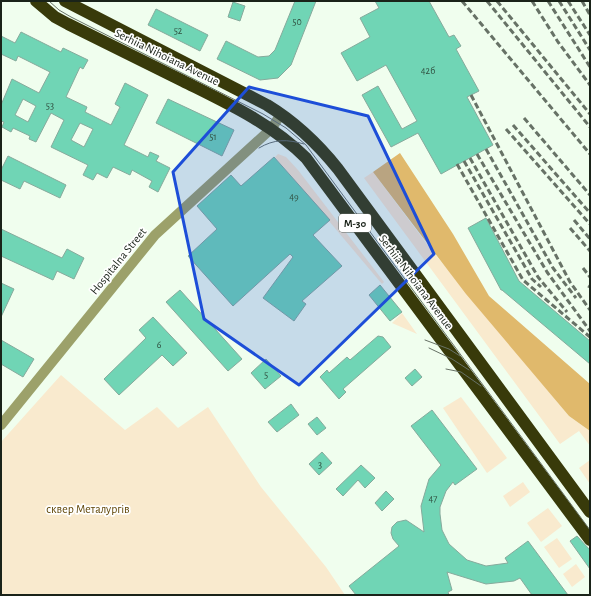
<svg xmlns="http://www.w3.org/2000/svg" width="591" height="596" font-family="'Alegreya Sans',sans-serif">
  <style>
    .green { fill: #f9eace }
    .forest { fill: #e0b96c }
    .building { fill: #70d5b5; stroke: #86aa9c; fill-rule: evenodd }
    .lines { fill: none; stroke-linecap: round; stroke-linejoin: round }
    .street { stroke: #9ca16a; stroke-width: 10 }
    .highway { stroke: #383a0a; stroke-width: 12 }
    .tram { stroke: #677266; stroke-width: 1 }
    .rail { stroke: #677266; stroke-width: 3; stroke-dasharray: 6 3; stroke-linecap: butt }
    .marked { fill: #1d4ed8; fill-opacity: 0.2; stroke: #1d4ed8; stroke-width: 3; stroke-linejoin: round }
    .labels { text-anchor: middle; stroke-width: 3.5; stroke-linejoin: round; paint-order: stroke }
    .number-label { font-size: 10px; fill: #305040 }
    .shield { fill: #fff; stroke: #5f655e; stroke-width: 1 }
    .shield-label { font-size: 11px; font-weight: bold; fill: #1a2319 }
    .street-label { font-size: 12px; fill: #1a2319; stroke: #fff }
    .park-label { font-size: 12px; fill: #604606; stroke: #fff }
  </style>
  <rect width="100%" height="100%" fill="#f0feee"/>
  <!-- green -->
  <g class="green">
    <path d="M278,154L286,157L298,170L384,282L382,284L275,157Z"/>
    <path d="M373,172L429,247L569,416L590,431V446L579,431L560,444L364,178Z"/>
    <path d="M402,313L417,334L392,323Z"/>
    <path d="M61,375L125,430L157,407L178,428L208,407L261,487L326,567L345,595H1V442Z"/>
    <path d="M461,397L507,458L487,473L443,408Z"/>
    <path d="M590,460V484L579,468Z"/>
    <path d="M523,482L530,492L510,507L503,496Z"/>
    <path d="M548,508L562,526L541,542L527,523Z"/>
    <path d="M557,538L572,559L559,568L544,547Z"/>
    <path d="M576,564L585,577L572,587L563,574Z"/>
  </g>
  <!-- forest -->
  <path class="forest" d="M400,153L453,234L489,296L590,384V431L569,416L466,294L373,172Z"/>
  <!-- building -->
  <g class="building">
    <path d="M295,1H316L291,65L278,78L260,80L217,59L226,41L258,57L269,56L275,50Z"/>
    <path d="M375,1H429L449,37L454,35L461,46L456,49L479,91L467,97L493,145L441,174L418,133L391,147L362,95L378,86L402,129L417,121L386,65L357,81L341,53L370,37L360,18L379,8Z"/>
    <path d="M233,2L245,6L240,21L228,17Z"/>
    <path d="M156,9L208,35L200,51L148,25Z"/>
    <path d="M21,32L61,52L63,48L88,60L83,69L80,67L66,97L87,107L85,112L111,125L120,107L115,104L125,83L148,95L124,145L148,157L150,152L159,156L156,161L170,168L158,192L149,187L152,181L132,170L130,175L113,167L107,178L97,173L93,180L83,175L88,165L51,147L64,120L51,113L36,142L29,139L30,136L13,128L11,132L2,127L4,122L1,121V105L12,79L39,93L50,72L18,56L16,61L1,54V36L15,43ZM23,99L36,106L28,122L15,115ZM80,123L93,129L84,147L71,140Z"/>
    <path d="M168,99L234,130L222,156L156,123Z"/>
    <path d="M8,156L66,185L60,198L24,181L20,189L1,180V170Z"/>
    <path d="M274,157L330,220L313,235L342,266L302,301L306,304L294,321L263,298L293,257L290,254L233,306L188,256L217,229L197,206L231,175L241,186Z"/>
    <path d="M486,218L519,281L590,341V364L502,290H501L468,228Z"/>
    <path d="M1,229L62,258L67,249L84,258L74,279L57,271L53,280L1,256Z"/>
    <path d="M1,283L14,289L1,317Z"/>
    <path d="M380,285L402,312L390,321L369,295Z"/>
    <path d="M180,290L242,359L228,371L166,302Z"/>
    <path d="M153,317L187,353L173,366L162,355L119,395L104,379L146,338L139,330Z"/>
    <path d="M378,336L383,337L391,347L343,389L346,392L339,399L320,377L327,370L329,373L347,357L350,360Z"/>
    <path d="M1,340L34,359L23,377L1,364Z"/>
    <path d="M266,359L281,376L265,389L251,373Z"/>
    <path d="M415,369L422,377L412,386L405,378Z"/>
    <path d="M291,404L299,415L277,432L268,422Z"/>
    <path d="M432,410L477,469L455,485L453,482L446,491L440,507V514L442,530L449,544L467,560L486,566L508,563L505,558L528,541L568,595H532L520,578L514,581L486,584L447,572L452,590L448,592L449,595H356L349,586L399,546L393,539L391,533L392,527L397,522L406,520L424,532L421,506L429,479L441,465L411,426Z"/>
    <path d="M317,417L326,428L317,435L308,424Z"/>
    <path d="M322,452L332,463L319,475L309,464Z"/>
    <path d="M361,465L375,478L365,488L358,480L343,496L336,489Z"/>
    <path d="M386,491L394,499L382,511L375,503Z"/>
    <path d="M577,536L590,550V569L570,541Z"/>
  </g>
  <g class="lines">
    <!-- street -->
    <path class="street" d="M1,425L155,235L272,128L281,114"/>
    <!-- highway -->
    <g class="highway">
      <path d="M36,1L55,17L68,24C106,43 145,62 183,81C227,103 271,123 306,158L590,540"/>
      <path d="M65,1L267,105C295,122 318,144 338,169L590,512"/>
    </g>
    <!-- tram -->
    <g class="tram">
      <path d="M49,1L59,10L71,17L263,114L286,128L306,145L590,530"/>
      <path d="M259,148C274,139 287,139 304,144"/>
      <path d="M425,340L449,349L460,356"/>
      <path d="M429,348L452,359L469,370"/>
      <path d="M446,369L461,372L481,386"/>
    </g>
    <!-- rail -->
    <g class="rail">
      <path d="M462,1L590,154"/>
      <path d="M487,1L590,127"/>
      <path d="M497,1L590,114"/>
      <path d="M532,1L558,42L590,85"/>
      <path d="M548,1L590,67"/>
      <path d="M559,1L590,50"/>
      <path d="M568,1L590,35"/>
      <path d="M582,1L590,15"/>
      <path d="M471,95L570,282L590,310"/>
      <path d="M524,118L590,195"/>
      <path d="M513,125L590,213"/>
      <path d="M506,129L590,224"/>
      <path d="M486,149L553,268L576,298"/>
      <path d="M477,154L547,272L590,331"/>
      <path d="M470,158L538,277L567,312"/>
      <path d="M464,161L532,279L541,287"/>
      <path d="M457,164L523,280L590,337"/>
      <path d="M574,220L590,239"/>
      <path d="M570,228L590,251"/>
      <path d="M583,268L590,277"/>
      <path d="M588,286L590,287"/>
    </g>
  </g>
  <!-- marked area -->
  <path class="marked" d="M249,87L368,116L434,254L299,385L204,319L173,172Z"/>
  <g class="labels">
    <!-- number labels -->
    <g class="number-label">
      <text x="297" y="25">50</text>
      <text x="178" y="34">52</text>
      <text x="428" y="74">42б</text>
      <text x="50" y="109">53</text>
      <text x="213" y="140">51</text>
      <text x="294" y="200">49</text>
      <text x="159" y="348">6</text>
      <text x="266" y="378">5</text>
      <text x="320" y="468">3</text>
      <text x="433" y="502">47</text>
    </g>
    <!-- shield labels -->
    <rect class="shield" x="339" y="214" width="32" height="18" rx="3"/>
    <g class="shield-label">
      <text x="355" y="227">М-30</text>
    </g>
    <!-- street labels -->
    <g class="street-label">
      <text transform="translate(167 57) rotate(26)" y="4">Serhiia Nihoiana Avenue</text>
      <text transform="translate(118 261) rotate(-51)" y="4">Hospitalna Street</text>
      <text transform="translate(416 282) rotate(53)" y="4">Serhiia Nihoiana Avenue</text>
    </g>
    <!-- park labels -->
    <g class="park-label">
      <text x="88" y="513">сквер Металургів</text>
    </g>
  </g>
  <!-- border -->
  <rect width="591" height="596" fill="none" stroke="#1a2319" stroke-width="4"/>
</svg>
